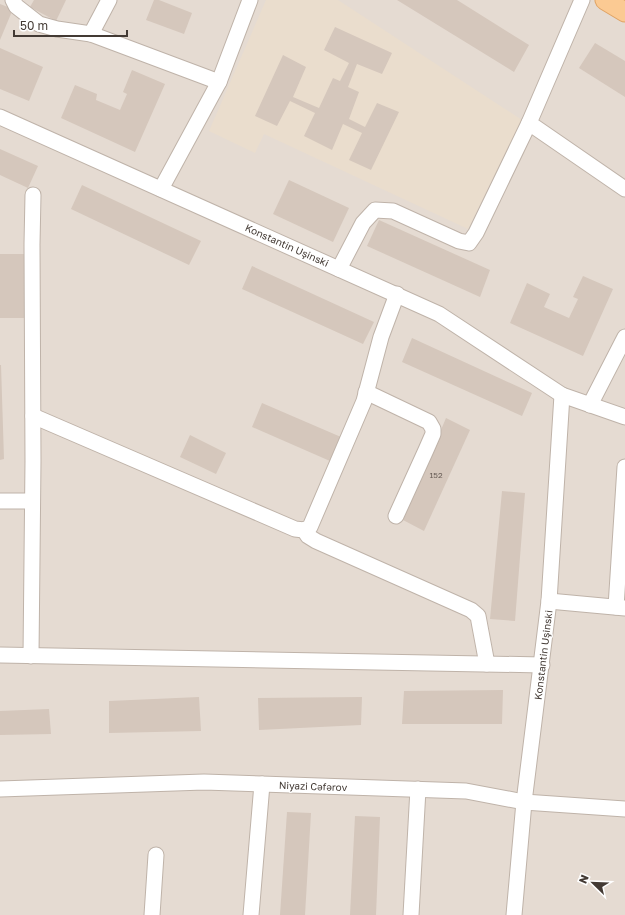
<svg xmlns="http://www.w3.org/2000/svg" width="625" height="915" font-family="'Golos Text',sans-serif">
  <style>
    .residential { fill: #e5dbd2 }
    .education { fill: #eaddcd }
    .building { fill: #d5c7bc }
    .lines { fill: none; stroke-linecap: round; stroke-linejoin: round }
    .minor-casing { stroke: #bfb3a9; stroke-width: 17 }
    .major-casing { stroke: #dfa364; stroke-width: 21 }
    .minor { stroke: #fff; stroke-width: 15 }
    .major { stroke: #fbca93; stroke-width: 19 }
    .labels { text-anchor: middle; stroke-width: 3; stroke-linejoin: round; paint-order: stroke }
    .number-label { font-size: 8px; fill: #685d56 }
    .street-label { font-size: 10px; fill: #433a34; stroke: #fff }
  </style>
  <rect width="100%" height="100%" fill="#f1eae3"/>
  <!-- residential -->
  <rect class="residential" x="0" y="0" width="625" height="915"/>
  <!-- education -->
  <path class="education" d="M266,0H338L522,120L468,229L264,134L255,153L209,131Z"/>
  <!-- building -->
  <g class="building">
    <path d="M34,0H66L56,21L30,7Z"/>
    <path d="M154,0H159L192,13L184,34L146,20Z"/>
    <path d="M397,0H457L529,45L514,72Z"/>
    <path d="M0,4L13,9L0,40Z"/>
    <path d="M335,27L392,53L382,74L357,64L348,87L359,92L349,119L365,127L377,103L399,112L371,170L349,160L362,133L343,124L332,150L304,136L315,113L290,101L277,126L255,116L283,55L306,67L293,97L319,108L333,78L340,81L349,63L324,50Z"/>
    <path d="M595,43L625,61V97L579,68Z"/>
    <path d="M0,48L43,67L29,101L0,89Z"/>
    <path d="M132,70L165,84L135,152L61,118L75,85L97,94L96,100L120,110L127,94L123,92Z"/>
    <path d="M0,149L38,166L28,188L0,175Z"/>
    <path d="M289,180L349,208L333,242L273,214Z"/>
    <path d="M82,185L201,241L189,265L71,209Z"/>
    <path d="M379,220L490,270L480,297L367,246Z"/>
    <path d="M0,254H24L25,318H0Z"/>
    <path d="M252,266L374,322L363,344L242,289Z"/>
    <path d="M583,276L613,289L583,356L510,323L527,283L550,294L544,307L569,318L578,299L573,297Z"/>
    <path d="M412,338L532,393L522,416L402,362Z"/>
    <path d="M0,365H1L4,459L0,460Z"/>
    <path d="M262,403L341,437L330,461L252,427Z"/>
    <path d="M446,418L470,430L424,531L403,520Z"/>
    <path d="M190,435L226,453L216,474L180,457Z"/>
    <path d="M502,491L525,493L515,621L490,619Z"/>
    <path d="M503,690L502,724H402L404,691Z"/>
    <path d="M199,697L201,731L109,733V701Z"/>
    <path d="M362,697L361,725L259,730L258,698Z"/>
    <path d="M49,709L51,734L0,735V711Z"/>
    <path d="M287,812L311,813L305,915H280Z"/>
    <path d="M355,816L380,817L376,915H350Z"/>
  </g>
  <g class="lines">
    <!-- minor casing -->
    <g class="minor-casing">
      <g id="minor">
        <path d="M13,0L16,6L39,24L57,29L91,34L219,82"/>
        <path d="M582,0L529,123L625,189"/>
        <path d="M91,34L109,0"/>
        <path d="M0,117L439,314L562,395L625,417"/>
        <path d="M161,189L219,82L250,0"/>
        <path d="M339,269L363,223L375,210L393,211L459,241L469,243L476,233L529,123"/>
        <path d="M366,392L429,422L433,429V434L426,450L396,516"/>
        <path d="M590,405L625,337"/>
        <path d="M33,416L295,529L304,530L310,527L364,401L381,337L397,294"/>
        <path d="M0,501H32"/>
        <path d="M304,530L308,536L316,541L471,610L478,616L487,664"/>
        <path d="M549,601L625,608"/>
        <path d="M616,607L625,467"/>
        <path d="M0,655L542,665"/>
        <path d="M31,656L33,461L32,244L33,195"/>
        <path d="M0,789L204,782L466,791L524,802L625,809"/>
        <path d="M152,915L156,855"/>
        <path d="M251,915L262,784"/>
        <path d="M411,915L418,789"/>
        <path d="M514,915L524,802L549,601L562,395"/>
      </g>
    </g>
    <!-- major casing -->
    <g class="major-casing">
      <path id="major" d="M605,0L625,12"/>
    </g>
    <!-- minor -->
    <use href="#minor" class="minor"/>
    <!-- major -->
    <use href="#major" class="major"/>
  </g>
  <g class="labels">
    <!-- number labels -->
    <g class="number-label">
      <text x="436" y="478">152</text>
    </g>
    <!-- street labels -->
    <g class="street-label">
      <text transform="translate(287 245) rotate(24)" y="4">Konstantin Uşinski</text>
      <text transform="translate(543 655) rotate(-83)" y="4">Konstantin Uşinski</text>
      <text transform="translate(313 786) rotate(2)" y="4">Niyazi Cəfərov</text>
    </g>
  </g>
  <!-- north arrow -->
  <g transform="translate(593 883) rotate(293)" stroke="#ffffff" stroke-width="3" paint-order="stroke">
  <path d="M0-3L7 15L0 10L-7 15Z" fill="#433a34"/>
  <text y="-6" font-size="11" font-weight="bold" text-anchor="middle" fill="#433a34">N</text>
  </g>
  <!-- scale -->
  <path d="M14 30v6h113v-6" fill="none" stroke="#433a34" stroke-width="2"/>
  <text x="20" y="30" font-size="12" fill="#433a34" stroke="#ffffff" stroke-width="3" paint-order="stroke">50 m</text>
</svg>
